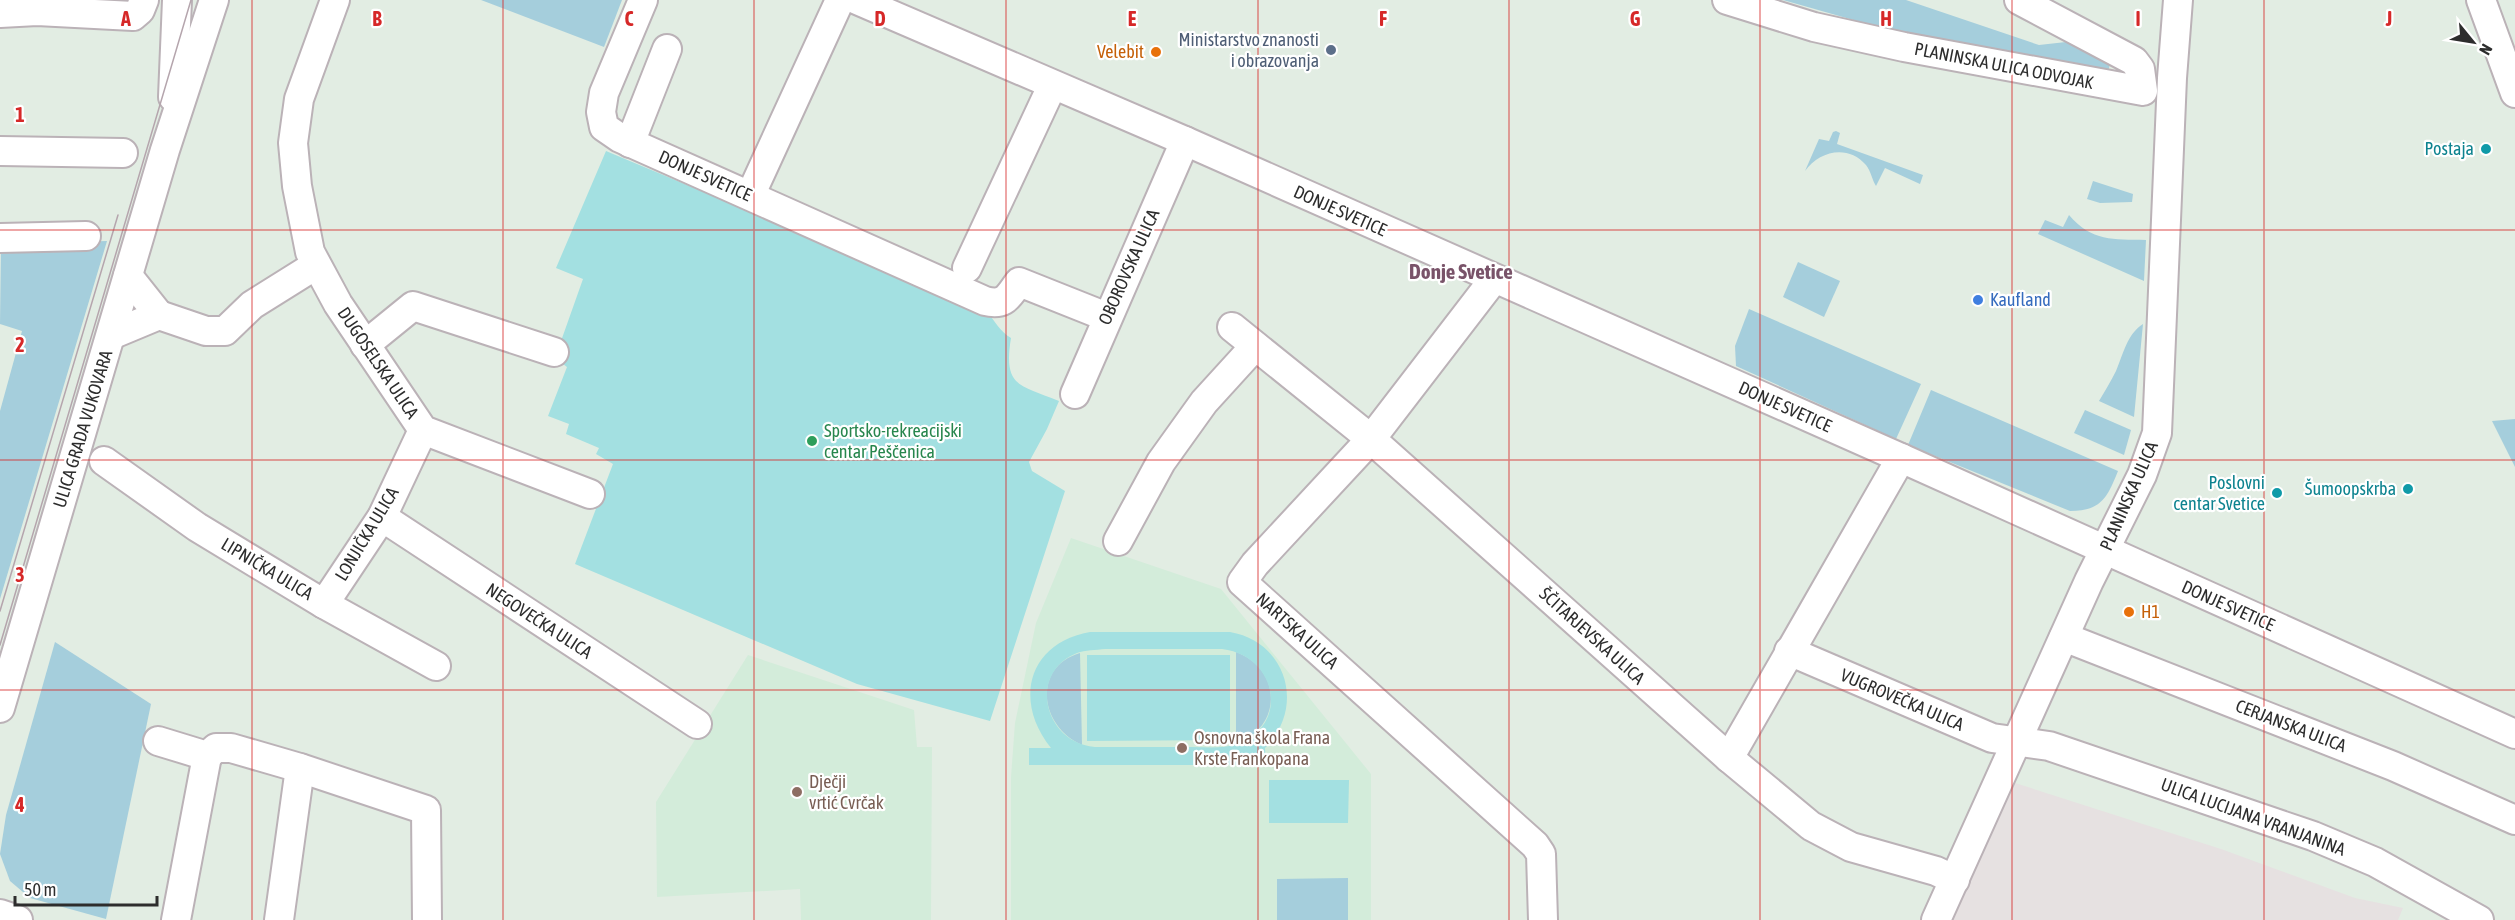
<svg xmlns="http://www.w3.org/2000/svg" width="2515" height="920" font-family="'Asap Condensed',sans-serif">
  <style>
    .industrial { fill: #e6e1e1 }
    .education { fill: #d3ecda }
    .green { fill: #a5cedc }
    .pitch { fill: #a3e0e1; fill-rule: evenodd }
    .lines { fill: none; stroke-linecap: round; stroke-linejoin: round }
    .minor-casing { stroke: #bbb2b7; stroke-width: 32 }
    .minor { stroke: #fff; stroke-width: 28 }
    .tram { stroke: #b5a5ad; stroke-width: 1.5 }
    .grid { fill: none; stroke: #d62828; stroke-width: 1.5; stroke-opacity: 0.55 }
    .service-dot { fill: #5c6f8a; stroke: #fff; stroke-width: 2 }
    .food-dot { fill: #e8710a; stroke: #fff; stroke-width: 2 }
    .culture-dot { fill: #0f9aa8; stroke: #fff; stroke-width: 2 }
    .shop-dot { fill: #3f7fe0; stroke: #fff; stroke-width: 2 }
    .leisure-dot { fill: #2e9e5b; stroke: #fff; stroke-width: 2 }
    .education-dot { fill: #8d6e63; stroke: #fff; stroke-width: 2 }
    .labels { text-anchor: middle; stroke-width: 4.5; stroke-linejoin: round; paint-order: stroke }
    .service-label { font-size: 18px; fill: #4e5e75; stroke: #fff; text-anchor: end }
    .food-label { font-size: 18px; fill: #c56008; stroke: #fff; text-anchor: end }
    .street-label { font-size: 18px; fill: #2d2d2d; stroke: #fff }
    .culture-label { font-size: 18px; fill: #0d838f; stroke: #fff; text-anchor: end }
    .shop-label { font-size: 18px; fill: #366cbe; stroke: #fff; text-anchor: start }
    .leisure-label { font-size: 18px; fill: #27864d; stroke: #fff; text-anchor: start }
    .education-label { font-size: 18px; fill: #785e54; stroke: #fff; text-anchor: start }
    .quarter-label { font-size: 21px; font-weight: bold; fill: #795369; stroke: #fff }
    .grid-label { font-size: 20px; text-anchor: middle; font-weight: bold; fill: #d62828; stroke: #fff; stroke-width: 4.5; stroke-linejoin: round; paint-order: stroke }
  </style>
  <rect width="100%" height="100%" fill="#e2ede3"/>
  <!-- industrial -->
  <path class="industrial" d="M2015,783L2221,849L2355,898L2403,908L2398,920H1951Z"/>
  <!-- education -->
  <g class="education">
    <path d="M1071,538L1221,589L1371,774V920H1011V777L1015,723L1036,623Z"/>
    <path d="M748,655L914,710L917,747H932L931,920H801L800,889L657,897L656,802Z"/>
  </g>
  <!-- green -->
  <g class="green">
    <path d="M481,0H622L604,47Z"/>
    <path d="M1783,0H1906L2039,45L2066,42L2106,63L2111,60L2108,72L2073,69L1871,25Z"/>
    <path d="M1836,131L1840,133L1837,144L1923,175L1920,184L1885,168L1876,186C1872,180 1871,171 1866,165C1848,144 1819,151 1805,171L1819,139L1829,141L1833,132Z"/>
    <path d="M2093,181L2133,194L2132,202L2100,203L2087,199Z"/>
    <path d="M2069,215C2092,242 2113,239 2146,240L2144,281L2038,234L2045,220L2063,227Z"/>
    <path d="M107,241L0,599V411L22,331L0,324L1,244Z"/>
    <path d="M1798,262L1840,281L1824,317L1783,297Z"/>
    <path d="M1749,309L1921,384L1896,439L1736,366L1735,346Z"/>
    <path d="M2143,324L2134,417L2099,401C2105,391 2111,381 2116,371C2123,355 2127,334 2143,324Z"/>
    <path d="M1931,390L2118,471C2107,498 2101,511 2070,511L1908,445Z"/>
    <path d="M2085,410L2131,430L2124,455L2074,433Z"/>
    <path d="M2515,419V467L2492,421Z"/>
    <path d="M55,642L151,704L106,919L30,898L10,881L0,854L6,815Z"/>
    <path d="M1236,652C1282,669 1283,727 1236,744Z"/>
    <path d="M1080,653L1082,745C1039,726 1032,667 1080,653Z"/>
    <path d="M1348,878V920H1277V879Z"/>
  </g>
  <!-- pitch -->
  <g class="pitch">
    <path d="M606,151L985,310C995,320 999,331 1011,338C1003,387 1019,385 1059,401L1047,429L1029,462L1032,471L1065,491L990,721L857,684L575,564L613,464L596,454L599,448L566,434L569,424L548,416L567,367L555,358L583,279L556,268Z"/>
    <path d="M1090,632H1230C1287,642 1306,707 1265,748L1266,765H1029V748H1051C1013,701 1028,643 1090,632ZM1105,649H1222C1278,656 1290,726 1237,744C1223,749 1206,747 1191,747C1159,747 1127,747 1095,747C1044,743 1027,673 1077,653C1085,650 1096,650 1105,649Z"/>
    <path d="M1087,655H1230V740L1087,741Z"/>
    <path d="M1269,780H1349L1348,823H1269Z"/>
  </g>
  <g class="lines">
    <!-- minor casing -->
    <g class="minor-casing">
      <g id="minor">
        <path d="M335,0L299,99L293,143L297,186L310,252L338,304L423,430L590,494"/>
        <path d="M643,0L604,93L601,112L604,127L620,138L985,301C1005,306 1008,297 1019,282L1107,317"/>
        <path d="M857,0L1185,141L1901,458L2515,734"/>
        <path d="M1727,0L1814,27L1904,47L2143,91L2140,69L2134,61L2019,0"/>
        <path d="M2481,0L2515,93"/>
        <path d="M0,13L37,11L133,16L140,10L144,0"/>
        <path d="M173,97L177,0"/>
        <path d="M630,143L667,49"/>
        <path d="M0,151L123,153"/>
        <path d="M756,183L840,0"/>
        <path d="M0,238L86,236"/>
        <path d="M967,268L1052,86"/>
        <path d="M1494,279L1371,439L1255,564L1242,582L1535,845L1541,854L1543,920"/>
        <path d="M159,315L206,331H225L252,305L316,265"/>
        <path d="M1232,327L1371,439L1729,758L1811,826L1851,847L1936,871L1955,880"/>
        <path d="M111,335L159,315L128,276"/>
        <path d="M365,345L413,306L554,352"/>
        <path d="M1075,394L1185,141"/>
        <path d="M104,461L197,527L324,604L436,666"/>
        <path d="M382,517L697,724"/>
        <path d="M1118,541L1161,462L1204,402L1255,346"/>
        <path d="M324,604L382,517L423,430"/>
        <path d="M2064,637L2393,766L2515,820"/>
        <path d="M1789,651L1992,738L2049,746L2313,836L2375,862L2479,920"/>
        <path d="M0,708L165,150L214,0"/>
        <path d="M158,741L207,756L216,748H231L300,768L426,810L427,920"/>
        <path d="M1729,758L1901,458"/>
        <path d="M0,914L18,920"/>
        <path d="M176,920L207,756"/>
        <path d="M279,920L300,768"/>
        <path d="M1936,920L2089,581L2142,475L2157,433L2172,78L2178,0"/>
      </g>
    </g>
    <!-- minor -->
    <use href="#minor" class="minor"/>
    <!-- tram -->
    <g class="tram">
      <path d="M0,611L118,215"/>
      <path d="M0,645L191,0"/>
    </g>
  </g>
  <!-- grid -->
  <path class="grid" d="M252,0V920M503,0V920M754,0V920M1006,0V920M1258,0V920M1509,0V920M1760,0V920M2012,0V920M2264,0V920M0,230H2515M0,460H2515M0,690H2515"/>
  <!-- markers -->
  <circle class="service-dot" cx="1331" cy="50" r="6"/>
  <g class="food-dot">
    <circle cx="1156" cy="52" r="6"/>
    <circle cx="2129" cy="612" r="6"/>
  </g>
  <g class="culture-dot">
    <circle cx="2486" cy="149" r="6"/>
    <circle cx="2408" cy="489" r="6"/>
    <circle cx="2277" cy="493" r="6"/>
  </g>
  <circle class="shop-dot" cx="1978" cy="300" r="6"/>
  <circle class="leisure-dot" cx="812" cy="441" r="6"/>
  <g class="education-dot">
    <circle cx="1182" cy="748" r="6"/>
    <circle cx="797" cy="792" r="6"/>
  </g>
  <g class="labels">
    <!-- service labels -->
    <g class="service-label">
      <text x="1319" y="46">Ministarstvo znanosti<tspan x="1319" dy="21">i obrazovanja</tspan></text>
    </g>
    <!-- food labels -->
    <g class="food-label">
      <text x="1144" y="58">Velebit</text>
      <text x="2141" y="618" text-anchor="start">H1</text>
    </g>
    <!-- street labels -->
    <g class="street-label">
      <text transform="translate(2004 66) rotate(11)" y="6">PLANINSKA ULICA ODVOJAK</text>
      <text transform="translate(705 176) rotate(24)" y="6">DONJE SVETICE</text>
      <text transform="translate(1340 211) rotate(24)" y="6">DONJE SVETICE</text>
      <text transform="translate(1129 267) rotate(-66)" y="6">OBOROVSKA ULICA</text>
      <text transform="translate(378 363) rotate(56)" y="6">DUGOSELSKA ULICA</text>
      <text transform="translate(1785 407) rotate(24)" y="6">DONJE SVETICE</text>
      <text transform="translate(83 429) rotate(-73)" y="6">ULICA GRADA VUKOVARA</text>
      <text transform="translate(2129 496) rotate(-66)" y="6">PLANINSKA ULICA</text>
      <text transform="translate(367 534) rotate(-59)" y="6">LONJIČKA ULICA</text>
      <text transform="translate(267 569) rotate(31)" y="6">LIPNIČKA ULICA</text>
      <text transform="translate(2228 606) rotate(24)" y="6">DONJE SVETICE</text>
      <text transform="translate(539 621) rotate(33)" y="6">NEGOVEČKA ULICA</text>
      <text transform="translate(1297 631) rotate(42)" y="6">NARTSKA ULICA</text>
      <text transform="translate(1592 636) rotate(42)" y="6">ŠČITARJEVSKA ULICA</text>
      <text transform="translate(1902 700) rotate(23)" y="6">VUGROVEČKA ULICA</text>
      <text transform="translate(2291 726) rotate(21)" y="6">CERJANSKA ULICA</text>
      <text transform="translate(2253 817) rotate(20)" y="6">ULICA LUCIJANA VRANJANINA</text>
    </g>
    <!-- culture labels -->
    <g class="culture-label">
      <text x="2474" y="155">Postaja</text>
      <text x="2265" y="489">Poslovni<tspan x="2265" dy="21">centar Svetice</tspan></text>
      <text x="2396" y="495">Šumoopskrba</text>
    </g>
    <!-- shop labels -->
    <g class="shop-label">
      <text x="1990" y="306">Kaufland</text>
    </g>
    <!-- leisure labels -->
    <g class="leisure-label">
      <text x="824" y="437">Sportsko-rekreacijski<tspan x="824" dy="21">centar Peščenica</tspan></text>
    </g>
    <!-- education labels -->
    <g class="education-label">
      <text x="1194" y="744">Osnovna škola Frana<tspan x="1194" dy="21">Krste Frankopana</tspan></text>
      <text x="809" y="788">Dječji<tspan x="809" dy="21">vrtić Cvrčak</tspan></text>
    </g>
    <!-- quarter labels -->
    <g class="quarter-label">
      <text x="1461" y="279">Donje Svetice</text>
    </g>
  </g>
  <g class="grid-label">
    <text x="126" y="26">A</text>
    <text x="377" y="26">B</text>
    <text x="629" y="26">C</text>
    <text x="880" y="26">D</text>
    <text x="1132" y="26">E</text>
    <text x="1383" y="26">F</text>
    <text x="1635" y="26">G</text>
    <text x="1886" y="26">H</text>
    <text x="2138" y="26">I</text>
    <text x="2389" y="26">J</text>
    <text x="20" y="122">1</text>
    <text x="20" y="352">2</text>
    <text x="20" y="582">3</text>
    <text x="20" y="812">4</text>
  </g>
  <!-- north arrow -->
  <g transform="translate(2473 42) rotate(120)" stroke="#ffffff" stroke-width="4.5" paint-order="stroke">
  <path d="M0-4.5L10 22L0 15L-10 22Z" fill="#2d2d2d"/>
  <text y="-9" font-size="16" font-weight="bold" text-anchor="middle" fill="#2d2d2d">N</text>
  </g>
  <!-- scale -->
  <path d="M15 896v9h142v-9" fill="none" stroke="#2d2d2d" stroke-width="3"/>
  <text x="24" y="896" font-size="18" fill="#2d2d2d" stroke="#ffffff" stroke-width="4.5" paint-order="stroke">50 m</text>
</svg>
